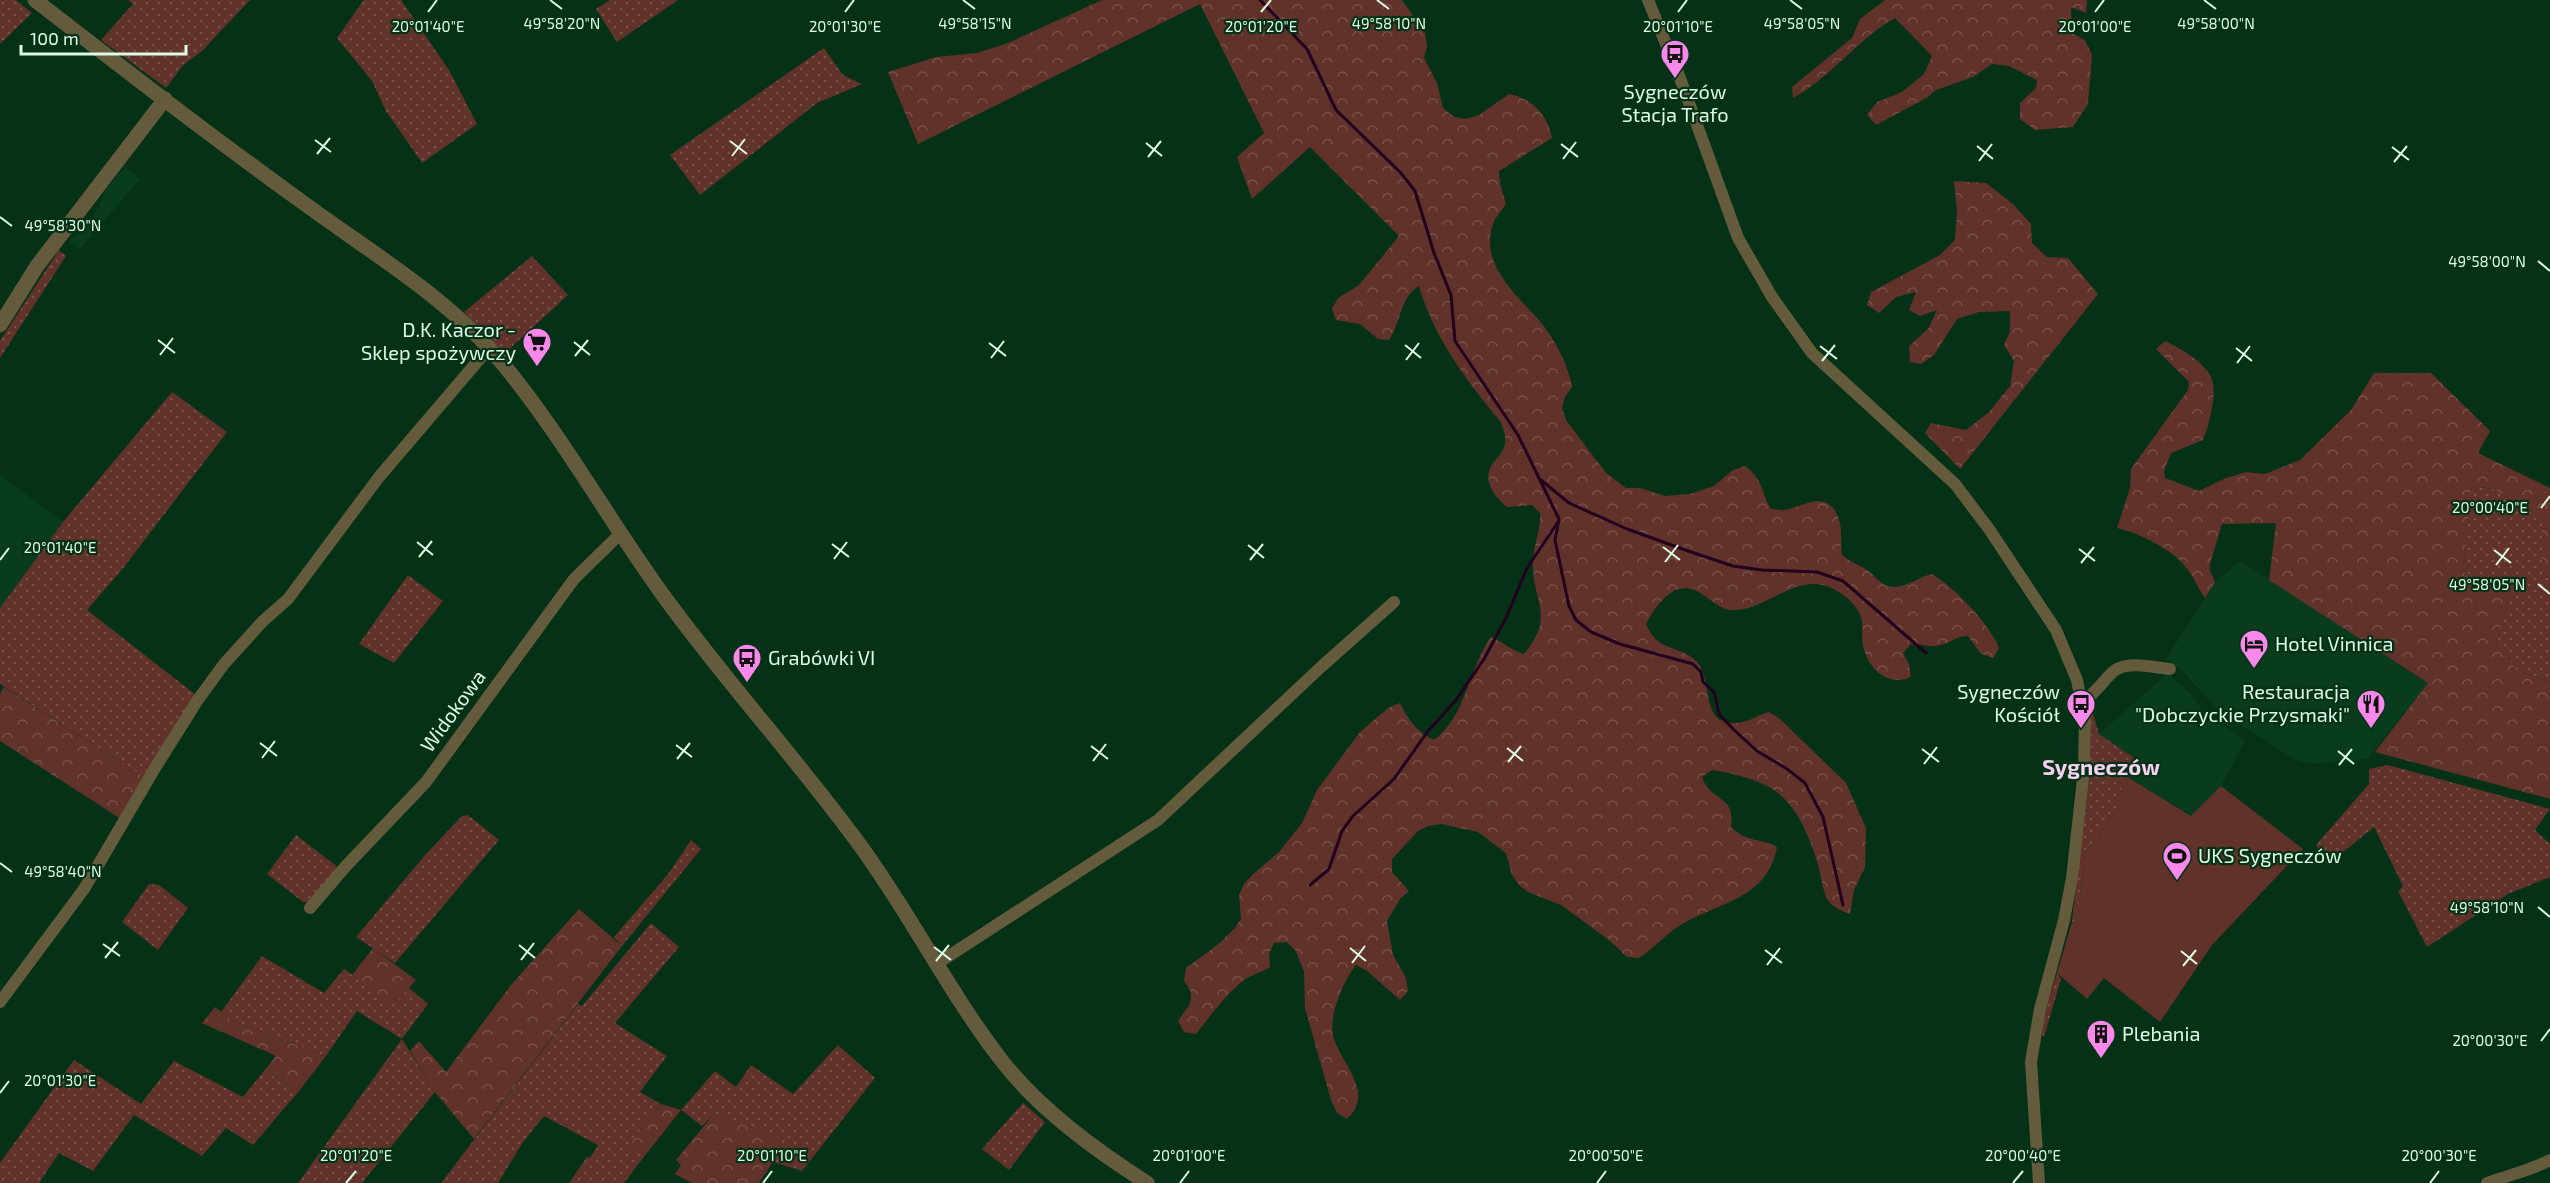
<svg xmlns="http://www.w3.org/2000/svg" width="2550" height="1183" font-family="'Exo 2',sans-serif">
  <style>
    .built { fill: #083c1d }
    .grass { fill: url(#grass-dots) }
    .forest { fill: url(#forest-crowns) }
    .pitch { fill: #613229 }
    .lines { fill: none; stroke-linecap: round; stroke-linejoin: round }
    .stream { stroke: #230020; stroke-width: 3 }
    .minor { stroke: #645a3c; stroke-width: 12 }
    .tertiary { stroke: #645a3c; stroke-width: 15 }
    .ticks { fill: none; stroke: #defbe4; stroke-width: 2 }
    .labels { text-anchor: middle; stroke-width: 4.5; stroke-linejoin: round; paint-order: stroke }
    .poi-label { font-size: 20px; fill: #defbe4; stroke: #053116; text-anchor: start }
    .street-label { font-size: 20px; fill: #defbe4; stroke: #053116 }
    .quarter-label { font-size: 22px; font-weight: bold; fill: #f7d1f1; stroke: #053116 }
    .ticks-label { font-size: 15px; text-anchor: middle; fill: #defbe4; stroke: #053116; stroke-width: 4.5; stroke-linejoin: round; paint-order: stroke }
  </style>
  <defs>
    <pattern id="grass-dots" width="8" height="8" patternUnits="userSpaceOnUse" patternTransform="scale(1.5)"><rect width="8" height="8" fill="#613229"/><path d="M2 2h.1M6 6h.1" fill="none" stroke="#775148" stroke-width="1.8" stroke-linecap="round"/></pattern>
    <pattern id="forest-crowns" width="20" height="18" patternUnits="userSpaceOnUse" patternTransform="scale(1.5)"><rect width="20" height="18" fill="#613229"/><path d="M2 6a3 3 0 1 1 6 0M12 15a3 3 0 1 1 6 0" fill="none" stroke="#775148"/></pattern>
  </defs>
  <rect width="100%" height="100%" fill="#053116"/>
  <!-- built -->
  <g class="built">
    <path d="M125,166L140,179L80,249L69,241L77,235L98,208L106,190Z"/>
    <path d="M0,475L63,522L0,608Z"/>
    <path d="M2240,561L2428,683L2367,759L2310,764L2294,759L2219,711L2180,669L2166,659L2215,582Z"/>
    <path d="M2168,673L2191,694L2202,710L2245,740L2221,786L2192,816L2123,774L2099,734Z"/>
  </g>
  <!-- grass -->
  <g class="grass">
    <path d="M0,0H16L32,13L0,44Z"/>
    <path d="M128,0H250L202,51L183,65L166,88L101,40L133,4Z"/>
    <path d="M364,0H401L449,70L477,124L422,163L386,111L372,81L337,38Z"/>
    <path d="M610,0H678L617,42L596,9Z"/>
    <path d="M824,48L843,75L862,84L817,103L700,195L670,155Z"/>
    <path d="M59,250L66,256L0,358V341Z"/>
    <path d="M532,256L568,295L504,354L464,312Z"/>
    <path d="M172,392L227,432L124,567L87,610L196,695L144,777L0,684V608L63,522Z"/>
    <path d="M2472,486L2494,489L2542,518V574L2550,579V682L2518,670L2496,647L2512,590L2463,572Z"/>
    <path d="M408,575L443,601L394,663L359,644Z"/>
    <path d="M2091,706L2099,734L2134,758L2123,773L2129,778L2113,802L2118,808L2085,853L2077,925L2072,921L2090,773Z"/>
    <path d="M2388,765L2550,809L2535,830L2550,844V877L2508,894L2427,947L2398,891L2403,886L2374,827L2327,865L2316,845L2369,784V769Z"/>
    <path d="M468,815L499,840L395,963L356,937L426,854L462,816Z"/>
    <path d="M296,835L339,868L310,902H303L267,874Z"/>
    <path d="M691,840L701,849L622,946L614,937L669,873Z"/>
    <path d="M149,884L159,885L188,908L158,950L122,922Z"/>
    <path d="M651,923L679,947L615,1023L667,1056L640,1092L661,1104L624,1150L647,1153L624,1183H569L587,1157L590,1158L598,1145L544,1116L523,1142L498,1183H441L578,1004L582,1006Z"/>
    <path d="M262,956L324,993L344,969L394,1004L409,988L428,1004L402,1039L435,1092L362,1183H298L402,1039L357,1011L326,1056L233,1021L221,1012Z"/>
    <path d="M2057,973L2061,979L2044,1037L2042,1034L2044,1015Z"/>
    <path d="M838,1045L875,1078L802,1171L773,1162L786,1140L714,1114L702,1126L681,1110L715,1071L736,1087L751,1065L793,1094Z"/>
    <path d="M74,1060L141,1104L174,1061L243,1097L264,1071L299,1091L253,1145L226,1128L202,1156L134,1115L93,1171L59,1153L39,1183H0V1163Z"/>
    <path d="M1023,1103L1045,1122L1009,1170L982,1149Z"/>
  </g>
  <!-- forest -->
  <g class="forest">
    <path d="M1102,0H1402L1425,33L1427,46L1424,58L1437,83L1443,108L1454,117L1466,119L1479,115L1509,94C1531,98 1548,115 1552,138L1499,171L1500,184L1506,204C1501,211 1494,219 1492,227C1481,269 1520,297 1543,325C1556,342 1569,367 1572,387L1565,397L1562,408L1566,420L1606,473L1626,488H1640L1665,496L1690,494L1714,486L1733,470L1745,466C1764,480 1760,491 1771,509C1776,509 1781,511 1785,510C1804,506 1827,489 1838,517C1843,528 1840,543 1842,555C1850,562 1858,564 1867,570C1873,574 1879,582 1885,585C1900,592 1917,578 1931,574C1951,583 1992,627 1999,648L1993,658L1981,654L1968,636C1955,636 1948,645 1936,646C1928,647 1919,644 1911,644L1903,653L1909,664L1911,677C1887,687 1868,669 1863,645C1861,636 1864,626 1861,617C1858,607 1847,596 1837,591C1800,568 1768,610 1734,610C1714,611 1701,583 1680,589C1665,592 1653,611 1646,624C1658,653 1679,644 1696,661C1715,680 1697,731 1743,722C1752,720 1760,714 1769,712L1780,719L1846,783L1866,828L1865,867L1854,890L1850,914C1842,911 1832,907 1827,899C1823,890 1821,878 1819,868C1811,840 1797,802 1769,787C1752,778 1731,773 1712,770L1702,777C1711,803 1736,794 1731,827C1747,843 1759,837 1777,847C1767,900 1718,902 1679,926C1665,935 1653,949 1639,958L1627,957L1609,940L1561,905L1528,892L1519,885L1512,875L1506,853L1478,832L1441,824L1428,826L1418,831L1392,859V872L1409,891L1400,899L1387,921L1393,955L1406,978L1408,991L1400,1000L1366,970L1356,965C1343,981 1327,1019 1334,1039C1343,1066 1375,1093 1347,1119L1337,1113L1331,1100L1305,1008L1304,971L1295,950L1287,942L1274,943L1269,954L1270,967C1263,972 1256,973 1249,977C1232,986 1208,1019 1196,1034L1184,1032L1178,1021C1189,1005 1198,998 1184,981L1186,968L1216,946L1234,929L1241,919L1239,895L1244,884L1252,875L1279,852L1302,823L1317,790L1360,732L1388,708L1400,703C1408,720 1417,732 1434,740C1467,715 1468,669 1491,637C1504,642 1511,651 1524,654C1557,615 1531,601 1533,560C1534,544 1541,530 1540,513L1532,505L1507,507C1494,496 1481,480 1493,463C1498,457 1504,452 1505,443C1506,435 1503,428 1500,421C1466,380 1434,338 1419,286C1400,297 1401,322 1389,340L1378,339L1360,324L1336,320L1332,309L1338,298L1359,285L1399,236L1310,147L1252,199L1237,157L1264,133L1200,4L918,144L888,72L936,57L977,53L1008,43Z"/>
    <path d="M1885,0H2087L2086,13L2071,7L2072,33L2085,40L2092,55L2088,104L2073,127L2035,130L2020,119V103L2036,88L2037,80L2009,66L1992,64L1973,77L1936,90L1928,97L1876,125L1867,115L1877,102L1902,92L1924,74L1932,56L1895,18C1857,39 1832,77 1793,98L1792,87L1852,38L1860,19Z"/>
    <path d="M1954,181L1986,183L2013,204L2031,224L2032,243L2047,257L2068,258L2098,294L1960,469L1925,433L1931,423L1966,430L1989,412L2010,386L2014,361L2004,345L2010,331V311L1979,312L1957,319L1934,355L1921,364L1910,362L1909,346L1928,329L1937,310L1920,316L1909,310L1916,292L1896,297L1879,313L1867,305L1871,292L1940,255L1955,240L1957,211Z"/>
    <path d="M2165,341C2181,349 2200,359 2210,375C2219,389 2209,426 2203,440L2171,453L2164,471L2165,478L2199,491L2226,478L2246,472L2265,474L2300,460L2351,410L2374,373H2431L2490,431L2478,453L2550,488V579L2542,574V518L2494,489L2472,486L2463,572L2512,590L2496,647L2518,670L2550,682V799L2375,752L2428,683L2269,580L2276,523L2222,524L2209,568L2215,582L2205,598C2198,589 2195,579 2188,570C2175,550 2139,533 2117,528L2130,488L2131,469L2188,390L2189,382L2156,349Z"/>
    <path d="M4,687L144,777L121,819L0,741V694Z"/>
    <path d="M579,909L622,946L474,1139L435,1092L410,1051L419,1041L446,1072L511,985Z"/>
    <path d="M373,948L416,980L394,1005L352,975Z"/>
    <path d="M215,1007L233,1021L326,1056L299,1091L264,1071L276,1056L202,1023Z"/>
    <path d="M661,1104L681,1110L647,1153L623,1151Z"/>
    <path d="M714,1114L787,1140L759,1183H692L675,1174L681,1165L676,1160Z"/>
  </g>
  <!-- pitch -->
  <path class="pitch" d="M2129,778L2191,816L2221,786L2303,849L2212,945L2160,1022L2104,978L2087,999L2057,973L2072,922L2077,924L2085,853L2118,808L2113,802Z"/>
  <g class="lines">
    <!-- stream -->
    <g class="stream">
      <path d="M1260,0L1307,49L1336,110L1400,172L1415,191L1434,253L1451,295L1455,341L1518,435L1559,519L1555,540L1569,606L1576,620L1591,632L1620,644L1693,664L1701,672L1703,682L1714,692L1719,714L1733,729L1757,751L1787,769L1805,783L1823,817L1843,905"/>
      <path d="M1541,480L1569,503L1627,529L1691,552L1733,566L1762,570L1817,572L1843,581L1926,653"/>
      <path d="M1310,885L1329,869L1342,831L1353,816L1394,779L1428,731L1456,700L1484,659L1506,618L1527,568L1558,522"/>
    </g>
    <!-- minor -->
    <g class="minor">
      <path d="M1648,0L1680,78L1738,238L1772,297L1812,353L1955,484L1989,529L2056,630L2077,680L2085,721L2084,770L2072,878L2064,920L2040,1009L2031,1062L2039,1183"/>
      <path d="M2083,701C2098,693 2106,675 2117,669C2131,661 2156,668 2170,669"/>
      <path d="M310,908L346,866L426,782L574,579L621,533"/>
      <path d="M938,963L1158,820L1321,667L1394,602"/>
      <path d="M0,1002L84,889L155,768L197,701L224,664L263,621L288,599L379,477L489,348"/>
      <path d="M2487,1183C2508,1175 2530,1171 2550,1160"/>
    </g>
    <!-- tertiary -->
    <g class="tertiary">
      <path d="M35,0C124,69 213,138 305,204C373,254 450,299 503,364C563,437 608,519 663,595C725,681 799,761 862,848C912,917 950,994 1002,1061C1040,1110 1095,1150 1147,1183"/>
      <path d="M0,325L37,266L165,99"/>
    </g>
  </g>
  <!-- ticks -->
  <path class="ticks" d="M550,0L562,9M963,0L975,9M1377,0L1389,9M1790,0L1802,9M2204,0L2216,9M428,12L437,0M845,12L854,0M1261,12L1271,0M1678,12L1687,0M2095,12L2104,0M315,140L331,152M730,141L747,154M1146,143L1162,156M1561,144L1578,157M1977,146L1993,159M2392,147L2409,160M317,154L330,138M732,156L745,139M1148,157L1161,141M1563,159L1576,142M1979,161L1992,144M2394,162L2407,146M0,217L12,226M2538,261L2550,271M158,340L175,353M574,342L590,355M989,343L1006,356M1405,345L1421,358M1820,346L1837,359M2236,348L2252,361M160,355L173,338M575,356L588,340M991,358L1004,341M1406,360L1419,343M1822,361L1835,345M2237,363L2250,346M2541,508L2550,496M417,542L433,555M832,544L849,557M1248,545L1264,558M1663,547L1680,560M2079,549L2095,561M2494,550L2511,563M419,557L432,541M834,559L847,542M0,560L9,548M1250,560L1263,544M1665,562L1678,545M2081,563L2094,547M2496,565L2509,548M2538,584L2550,594M260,743L277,756M676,745L692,757M1091,746L1108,759M1507,748L1523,761M1922,749L1939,762M2338,751L2354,764M262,758L275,741M677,759L690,743M1093,761L1106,744M1508,762L1521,746M1924,764L1937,747M2339,765L2352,749M0,863L12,872M2538,907L2550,917M103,944L120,956M519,945L535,958M934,947L951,960M1350,948L1366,961M1765,950L1782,963M2181,951L2197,964M105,958L118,942M521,960L534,943M936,961L949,945M1352,963L1365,946M1767,965L1780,948M2183,966L2196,950M2541,1041L2550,1029M0,1093L9,1081M346,1183L356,1171M763,1183L772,1171M1180,1183L1189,1171M1597,1183L1606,1171M2013,1183L2023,1171M2430,1183L2439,1171"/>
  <!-- icons -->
  <defs>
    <g id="bus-pin" transform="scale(1.5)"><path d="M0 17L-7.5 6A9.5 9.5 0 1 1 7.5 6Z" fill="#f888ea" stroke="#053116"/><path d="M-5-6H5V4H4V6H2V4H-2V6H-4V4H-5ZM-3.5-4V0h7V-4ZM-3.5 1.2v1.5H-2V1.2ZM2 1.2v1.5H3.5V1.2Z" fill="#111"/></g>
    <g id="supermarket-pin" transform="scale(1.5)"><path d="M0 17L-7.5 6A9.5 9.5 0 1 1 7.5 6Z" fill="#f888ea" stroke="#053116"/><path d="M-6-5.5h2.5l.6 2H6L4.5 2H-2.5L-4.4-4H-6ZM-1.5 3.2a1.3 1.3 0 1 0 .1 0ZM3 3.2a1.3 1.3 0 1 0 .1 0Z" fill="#111"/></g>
    <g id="hotel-pin" transform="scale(1.5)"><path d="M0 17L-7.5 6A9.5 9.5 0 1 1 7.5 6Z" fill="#f888ea" stroke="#053116"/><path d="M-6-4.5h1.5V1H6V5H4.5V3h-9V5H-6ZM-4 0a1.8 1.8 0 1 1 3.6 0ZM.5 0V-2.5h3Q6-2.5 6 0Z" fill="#111"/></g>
    <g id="restaurant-pin" transform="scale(1.5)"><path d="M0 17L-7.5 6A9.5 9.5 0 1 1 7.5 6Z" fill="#f888ea" stroke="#053116"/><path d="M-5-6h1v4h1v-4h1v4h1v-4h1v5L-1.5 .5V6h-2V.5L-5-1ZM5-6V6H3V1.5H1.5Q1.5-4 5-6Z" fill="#111"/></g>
    <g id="stadium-pin" transform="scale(1.5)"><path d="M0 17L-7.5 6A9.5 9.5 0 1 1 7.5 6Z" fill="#f888ea" stroke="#053116"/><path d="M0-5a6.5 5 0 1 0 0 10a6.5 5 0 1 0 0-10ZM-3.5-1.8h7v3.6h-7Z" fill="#111"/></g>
    <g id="building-pin" transform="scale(1.5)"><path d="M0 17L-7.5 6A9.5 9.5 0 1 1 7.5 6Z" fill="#f888ea" stroke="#053116"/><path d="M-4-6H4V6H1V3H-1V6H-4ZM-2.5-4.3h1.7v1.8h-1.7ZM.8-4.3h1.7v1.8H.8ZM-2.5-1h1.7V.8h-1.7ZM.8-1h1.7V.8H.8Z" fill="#111"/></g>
  </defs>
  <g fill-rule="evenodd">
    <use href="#bus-pin" x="1675" y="54"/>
    <use href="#supermarket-pin" x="537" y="342"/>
    <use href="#hotel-pin" x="2254" y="644"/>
    <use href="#bus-pin" x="747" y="658"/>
    <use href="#bus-pin" x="2081" y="704"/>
    <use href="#restaurant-pin" x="2371" y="704"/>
    <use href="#stadium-pin" x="2177" y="856"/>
    <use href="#building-pin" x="2101" y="1034"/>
  </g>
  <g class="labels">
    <!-- poi labels -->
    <g class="poi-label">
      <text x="1675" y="99" text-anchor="middle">Sygneczów<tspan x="1675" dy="23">Stacja Trafo</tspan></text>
      <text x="516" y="337" text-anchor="end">D.K. Kaczor -<tspan x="516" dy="23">Sklep spożywczy</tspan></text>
      <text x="2275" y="651">Hotel Vinnica</text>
      <text x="768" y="665">Grabówki VI</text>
      <text x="2060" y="699" text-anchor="end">Sygneczów<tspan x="2060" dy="23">Kościół</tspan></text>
      <text x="2350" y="699" text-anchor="end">Restauracja<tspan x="2350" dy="23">"Dobczyckie Przysmaki"</tspan></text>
      <text x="2198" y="863">UKS Sygneczów</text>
      <text x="2122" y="1041">Plebania</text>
    </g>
    <!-- street labels -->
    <g class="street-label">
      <text transform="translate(453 711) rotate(-54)" y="7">Widokowa</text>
    </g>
    <!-- quarter labels -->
    <g class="quarter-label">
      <text x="2101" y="775">Sygneczów</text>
    </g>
  </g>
  <g class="ticks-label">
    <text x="562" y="29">49°58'20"N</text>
    <text x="975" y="29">49°58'15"N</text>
    <text x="1389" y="29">49°58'10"N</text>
    <text x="1802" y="29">49°58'05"N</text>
    <text x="2216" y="29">49°58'00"N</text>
    <text x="428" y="32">20°01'40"E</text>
    <text x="845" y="32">20°01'30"E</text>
    <text x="1261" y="32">20°01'20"E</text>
    <text x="1678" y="32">20°01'10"E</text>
    <text x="2095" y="32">20°01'00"E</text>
    <text x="63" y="231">49°58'30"N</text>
    <text x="2487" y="267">49°58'00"N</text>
    <text x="2490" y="513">20°00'40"E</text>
    <text x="60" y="553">20°01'40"E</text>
    <text x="2487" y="590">49°58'05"N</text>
    <text x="63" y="877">49°58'40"N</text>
    <text x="2487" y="913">49°58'10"N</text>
    <text x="2490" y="1046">20°00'30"E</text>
    <text x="60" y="1086">20°01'30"E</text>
    <text x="356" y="1161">20°01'20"E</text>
    <text x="772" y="1161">20°01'10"E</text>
    <text x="1189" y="1161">20°01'00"E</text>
    <text x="1606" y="1161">20°00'50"E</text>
    <text x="2023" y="1161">20°00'40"E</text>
    <text x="2439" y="1161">20°00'30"E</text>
  </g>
  <!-- scale -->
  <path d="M21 45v9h165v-9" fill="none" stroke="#defbe4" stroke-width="3"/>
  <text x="30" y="45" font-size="18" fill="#defbe4" stroke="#053116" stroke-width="4.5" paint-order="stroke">100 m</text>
</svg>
